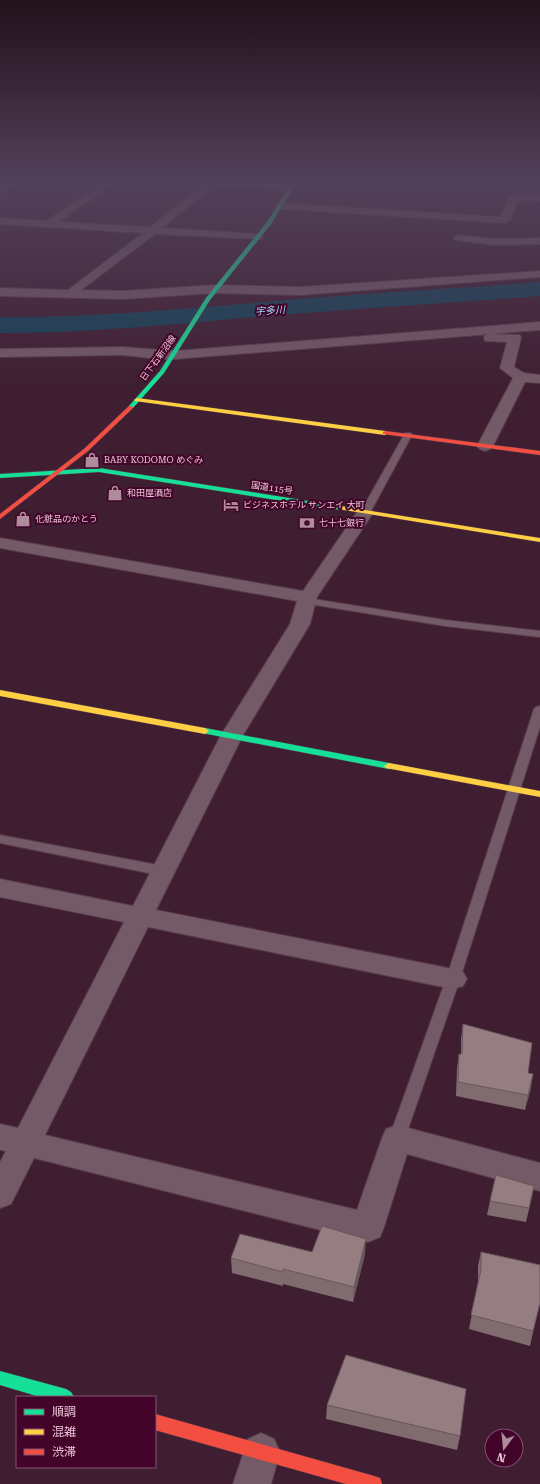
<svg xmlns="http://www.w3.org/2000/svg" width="540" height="1484" font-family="'Roboto Serif','Noto Sans JP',serif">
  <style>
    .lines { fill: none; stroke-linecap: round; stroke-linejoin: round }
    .river { fill: #144156; fill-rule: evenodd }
    .lane-casing { stroke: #583b4a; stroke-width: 2 }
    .street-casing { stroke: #583b4a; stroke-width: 2 }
    .fast-casing { stroke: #583b4a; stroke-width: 1 }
    .slow-casing { stroke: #583b4a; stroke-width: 1 }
    .jam-casing { stroke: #583b4a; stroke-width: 1 }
    .lane { fill: #745967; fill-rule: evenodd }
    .street { fill: #745967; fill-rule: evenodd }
    .fast { fill: #16e098; fill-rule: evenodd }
    .slow { fill: #ffcf43; fill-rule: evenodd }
    .jam { fill: #f24e42; fill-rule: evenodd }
    .wall { fill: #806c6f }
    .shaded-wall { fill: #68585a }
    .building { fill: #957d81; stroke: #68585a }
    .labels { text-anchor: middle; stroke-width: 4; stroke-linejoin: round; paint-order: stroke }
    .far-street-label { font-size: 9px; fill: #ebc5d5; stroke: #420529 }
    .far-poi-label { font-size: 9px; fill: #ebc5d5; stroke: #420529; text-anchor: start }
    .far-water-label { font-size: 10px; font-style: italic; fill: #9fdefc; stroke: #420529 }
  </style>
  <rect width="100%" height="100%" fill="#3f1e31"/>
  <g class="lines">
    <!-- river -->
    <path class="river" d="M540,282V296C444,303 349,309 253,317C169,325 85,333 0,333V317C85,318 169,310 253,303C349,294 444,289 540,282Z"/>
    <!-- lane casing -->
    <g class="lane-casing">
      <g id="lane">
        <path d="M405,433H411L412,435L370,513L365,516L362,515L360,513Z"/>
        <path d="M307,598L445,620L540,631V637L445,626L303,603L302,601L303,599Z"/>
        <path d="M540,706V727L460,979L405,1138L403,1143L397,1145L391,1143L389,1138L446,979L534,709L536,707Z"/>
        <path d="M0,835L163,866L168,868L170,871L168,874L163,876L0,843Z"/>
      </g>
    </g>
    <!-- street casing -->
    <g class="street-casing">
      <g id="street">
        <path d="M13,180H24L0,194V187Z"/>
        <path d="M107,180H118L59,222L150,227L204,185L168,183L165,182L164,180H215L292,184L297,187L292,190L215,185L162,228L258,234L263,237L262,239L155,234L81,290L123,291L215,285L300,287L540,271V277L300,295L215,293L123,299L0,296V288L68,290L143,233L0,224V218L46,221Z"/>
        <path d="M514,194L540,195V201L518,200L510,220L505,223L280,209L275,206L280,203L501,217L509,197Z"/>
        <path d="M459,235L494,239L540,238V244L494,245L455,240L454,238L455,236Z"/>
        <path d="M540,322V330L175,359H159L122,355L0,357V349L122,347L175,351Z"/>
        <path d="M490,334L520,335L521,338L514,367L524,373L540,375V383L525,382L493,446L490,449L485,451L480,449L477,446L513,378L500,368L507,342L485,341L484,338L485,335Z"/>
        <path d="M365,508L371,509L373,513L317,597L310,624L243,735L156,910L453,969L463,972L467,979L463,986L453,989L148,927L45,1135L357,1210L382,1138L386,1129L397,1125L540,1163V1191L407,1154L384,1227L380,1237L368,1242L34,1158L11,1204L0,1208V1162L6,1151L0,1150V1124L18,1128L124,922L0,897V879L133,906L221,735L290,624L297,601L0,548V538L303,591L359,509Z"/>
        <path d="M261,1433L274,1439L280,1452L271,1484H233L248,1439Z"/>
      </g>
    </g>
    <!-- fast casing -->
    <g class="fast-casing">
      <g id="fast">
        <path d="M294,180H298L271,224L210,300L164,373L133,408H129V406L160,371L206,298L267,222Z"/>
        <path d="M99,468L340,506L343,508L340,510L99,472L0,478V474Z"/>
        <path d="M205,728L389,763L394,766L389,769L202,733L201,731Z"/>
        <path d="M0,1371L66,1389L71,1392L74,1397H40L0,1385Z"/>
      </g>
    </g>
    <!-- slow casing -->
    <g class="slow-casing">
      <g id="slow">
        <path d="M137,398L385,431L388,433L385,435L135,401L134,400Z"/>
        <path d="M340,506L540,538V542L338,509V507Z"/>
        <path d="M0,690L205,728L209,731L205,734L0,696Z"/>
        <path d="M389,763L540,791V797L386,768L384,766Z"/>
      </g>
    </g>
    <!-- jam casing -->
    <g class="jam-casing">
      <g id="jam">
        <path d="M129,406L134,407L88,451L0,519V514L84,449Z"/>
        <path d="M385,431L540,451V455L383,434V432Z"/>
        <path d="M155,1414L374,1476L380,1478L382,1484H346L155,1430Z"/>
      </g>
    </g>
    <!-- lane -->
    <use href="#lane" class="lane"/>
    <!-- street -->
    <use href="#street" class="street"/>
    <!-- fast -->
    <use href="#fast" class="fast"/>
    <!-- slow -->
    <use href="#slow" class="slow"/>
    <!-- jam -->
    <use href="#jam" class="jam"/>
  </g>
  <!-- wall -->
  <g class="wall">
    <path d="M463,1024L528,1073L533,1074L525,1110L456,1096L457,1068L459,1054H461V1039Z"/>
    <path d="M490,1201H531L526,1222L487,1215Z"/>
    <path d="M312,1252L365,1254L353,1302L283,1284V1286L232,1273L231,1258Z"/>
    <path d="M481,1252L540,1265V1305H539L530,1346L469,1329L478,1282V1266Z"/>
    <path d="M327,1405L460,1436L457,1450L326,1419Z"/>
  </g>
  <!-- shaded-wall -->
  <g class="shaded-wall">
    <path d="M533,1074L531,1089L525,1110L528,1095Z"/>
    <path d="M366,1239L365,1254L353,1302L354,1287Z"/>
  </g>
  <!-- building -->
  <g class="building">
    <path d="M463,1024L532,1043L528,1073L533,1074L528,1095L458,1082L459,1054H462Z"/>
    <path d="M496,1175L534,1186L529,1208L490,1201Z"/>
    <path d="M322,1226L366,1239L354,1287L283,1269V1272L231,1258L240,1234L312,1252Z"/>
    <path d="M481,1252L540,1265V1303L533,1331L471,1315L481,1270Z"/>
    <path d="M346,1355L466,1389L460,1436L327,1405Z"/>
  </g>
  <!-- sky -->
  <linearGradient id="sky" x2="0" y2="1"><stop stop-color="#23101b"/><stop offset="0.47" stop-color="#52415a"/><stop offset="1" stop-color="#52415a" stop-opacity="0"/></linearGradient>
  <rect width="540" height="387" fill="url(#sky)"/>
  <!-- icons -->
  <defs>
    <g id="shop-bare" transform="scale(1.2)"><path d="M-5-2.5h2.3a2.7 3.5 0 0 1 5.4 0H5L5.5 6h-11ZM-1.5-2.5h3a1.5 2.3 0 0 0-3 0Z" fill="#af8b9c" stroke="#420529" stroke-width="2.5" paint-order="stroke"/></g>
    <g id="hotel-bare" transform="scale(1.2)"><path d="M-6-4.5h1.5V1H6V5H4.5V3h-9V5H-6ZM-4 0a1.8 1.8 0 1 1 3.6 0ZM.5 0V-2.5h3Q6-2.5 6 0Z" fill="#af8b9c" stroke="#420529" stroke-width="2.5" paint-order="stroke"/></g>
    <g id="bank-bare" transform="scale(1.2)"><path d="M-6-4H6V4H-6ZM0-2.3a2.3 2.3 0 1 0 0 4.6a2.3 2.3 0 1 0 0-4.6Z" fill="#af8b9c" stroke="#420529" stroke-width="2.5" paint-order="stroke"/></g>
  </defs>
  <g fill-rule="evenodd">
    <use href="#shop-bare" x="92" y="460"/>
    <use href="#shop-bare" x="115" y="493"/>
    <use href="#hotel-bare" x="231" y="505"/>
    <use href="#shop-bare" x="23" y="519"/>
    <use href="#bank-bare" x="307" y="523"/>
  </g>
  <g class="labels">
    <!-- far-street labels -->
    <g class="far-street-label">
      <text transform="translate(158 358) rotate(-54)" y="3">日下石新沼線</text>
      <text transform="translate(272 488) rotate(9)" y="3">国道115号</text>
    </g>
    <!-- far-poi labels -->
    <g class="far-poi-label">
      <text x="104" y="463">BABY KODOMO めぐみ</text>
      <text x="127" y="496">和田屋酒店</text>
      <text x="243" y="508">ビジネスホテル サンエイ 大町</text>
      <text x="35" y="522">化粧品のかとう</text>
      <text x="319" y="526">七十七銀行</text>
    </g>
    <!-- far-water labels -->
    <g class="far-water-label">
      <text transform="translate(270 310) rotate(-4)" y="4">宇多川</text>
    </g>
  </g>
  <!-- legend -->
  <rect x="16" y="1396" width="140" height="72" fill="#420529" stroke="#86526e"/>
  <rect x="24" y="1409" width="20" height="6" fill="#16e098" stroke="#86526e"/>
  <text x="52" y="1416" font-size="12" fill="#ebc5d5">順調</text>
  <rect x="24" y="1429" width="20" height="6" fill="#ffcf43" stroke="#86526e"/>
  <text x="52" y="1436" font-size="12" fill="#ebc5d5">混雑</text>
  <rect x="24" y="1449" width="20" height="6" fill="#f24e42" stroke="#86526e"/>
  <text x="52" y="1456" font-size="12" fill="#ebc5d5">渋滞</text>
  <!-- north arrow -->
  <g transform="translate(504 1448) rotate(196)"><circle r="19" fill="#420529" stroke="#86526e"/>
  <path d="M0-3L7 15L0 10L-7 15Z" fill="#af8b9c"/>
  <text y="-6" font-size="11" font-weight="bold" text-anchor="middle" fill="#ebc5d5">N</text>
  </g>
</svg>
